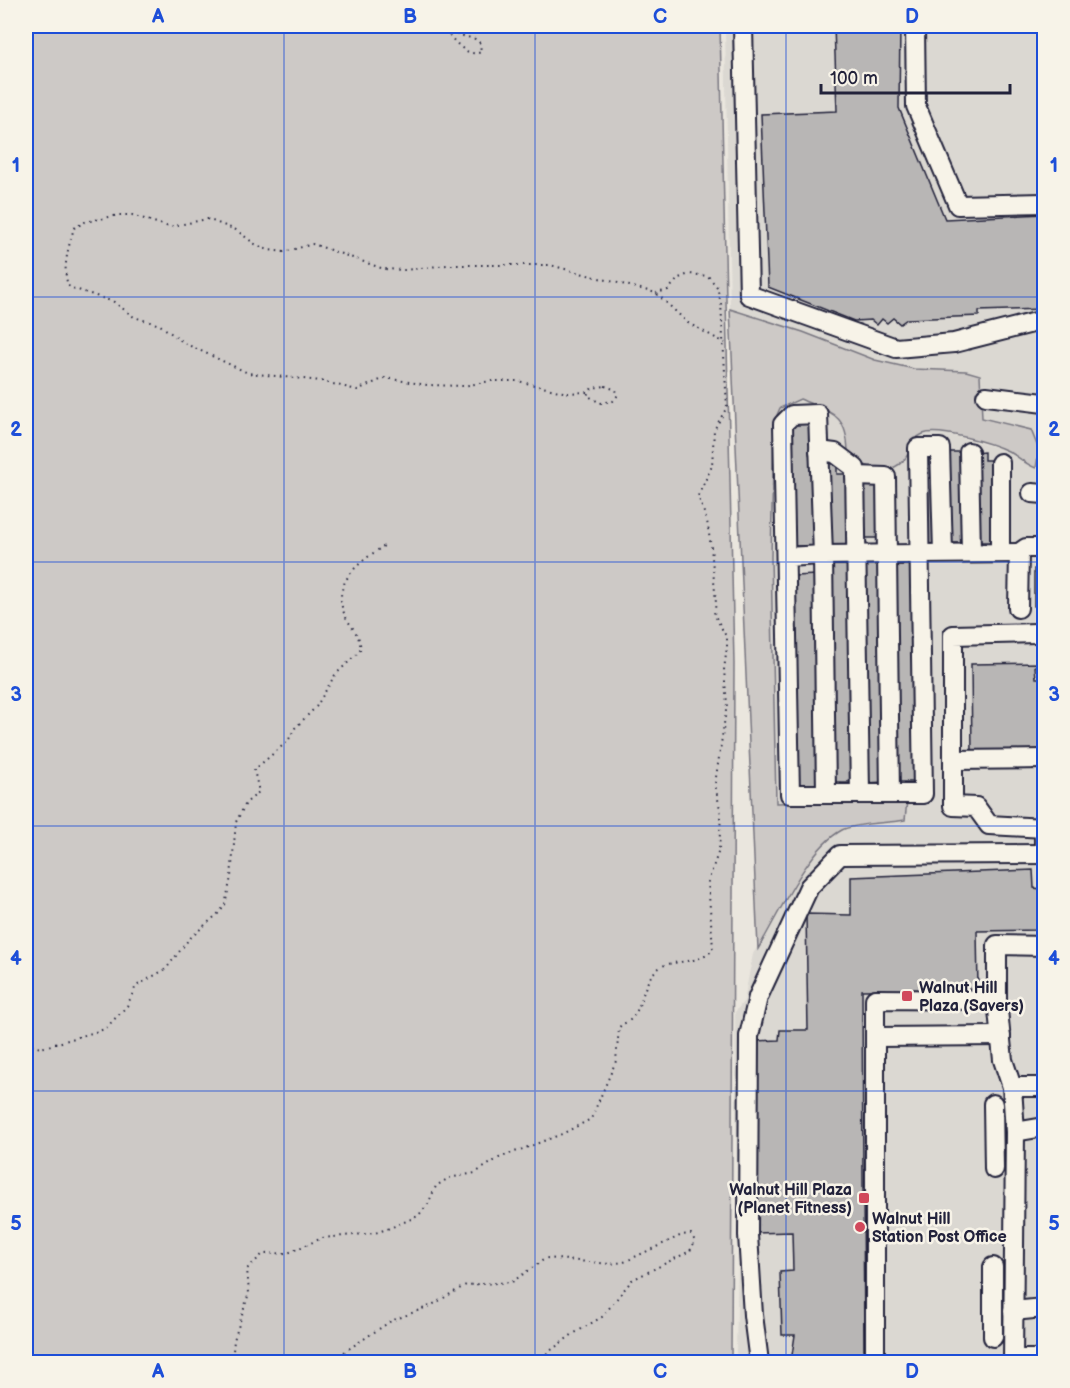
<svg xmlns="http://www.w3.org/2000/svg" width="1070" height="1388" font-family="'Balsamiq Sans',sans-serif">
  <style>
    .built { fill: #dbd8d2 }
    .green { fill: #cdc9c6; stroke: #787680; stroke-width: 1.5 }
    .building { fill: #b8b6b5; stroke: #22223b; stroke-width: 1.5 }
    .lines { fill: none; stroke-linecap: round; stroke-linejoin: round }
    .minor-casing { stroke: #22223b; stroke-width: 22 }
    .path { stroke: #22223b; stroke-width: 2; stroke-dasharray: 1.5 4.5; stroke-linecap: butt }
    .minor { stroke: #f7f3e8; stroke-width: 18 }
    .grid { fill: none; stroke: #1d4ed8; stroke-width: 1.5; stroke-opacity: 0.55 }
    .poi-dot { fill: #d1495b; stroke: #f7f3e8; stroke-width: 2 }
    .labels { text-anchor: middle; stroke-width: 5; stroke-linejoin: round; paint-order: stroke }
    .poi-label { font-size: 16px; font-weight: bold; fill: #22223b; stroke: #f7f3e8; text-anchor: start }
    .neatline { fill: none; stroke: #1d4ed8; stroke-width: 2 }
    .grid-label { font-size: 20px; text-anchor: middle; font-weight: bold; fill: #1d4ed8 }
  </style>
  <rect width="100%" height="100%" fill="#eae6de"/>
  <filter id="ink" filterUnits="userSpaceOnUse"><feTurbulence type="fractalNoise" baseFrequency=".0167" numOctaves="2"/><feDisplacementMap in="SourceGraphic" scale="12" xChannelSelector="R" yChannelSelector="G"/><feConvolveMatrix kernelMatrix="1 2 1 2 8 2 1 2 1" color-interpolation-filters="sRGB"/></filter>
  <g filter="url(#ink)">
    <!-- built -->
    <path class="built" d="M725,26H1044V1362H740L736,1353L738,1258L735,1012L744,1001L753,954L812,855L820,846L843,829L905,820L906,800L776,804L771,557L774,422L780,408L800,399L832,411L841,421L847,438L848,452L904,460L914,440L922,434L939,432L1006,450L1029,465L1031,430L981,418L966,371L914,369L874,360L803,332L730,309Z"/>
    <!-- green -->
    <g class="green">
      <path d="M26,26H720L734,664L731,1362H26Z"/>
      <path d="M730,309L803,332L875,360L914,369L966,371L980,375L982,418L1031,430L1039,450L1036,468C1025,464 1018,456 1008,451C991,443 940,428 923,434C910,439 912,451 904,460C888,478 861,467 848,452C847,413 831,413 800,399L780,408L774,422L771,557L776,803L907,800L905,820C890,823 855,823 842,830C808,848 779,914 758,949Z"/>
    </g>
    <!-- building -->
    <g class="building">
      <path d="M834,26H900L899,108L945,219L1044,214V309L979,311V316L907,319L900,324L893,318L887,323L882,319L877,325L871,320L854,321L768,287L761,114L837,111Z"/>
      <path d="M811,423L814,546H794L791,424Z"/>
      <path d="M923,452H937L938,544H924Z"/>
      <rect x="948" y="452" width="15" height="91"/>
      <path d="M984,452V460H995L997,542H976L975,453Z"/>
      <path d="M829,464H837V474H846L847,546H829Z"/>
      <rect x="859" y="485" width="19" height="53"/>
      <path d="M860,563H880L885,782L865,783Z"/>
      <path d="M830,565H848L850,782H832Z"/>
      <path d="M893,565H914L917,782H896Z"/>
      <path d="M1044,568V605L1034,606V569Z"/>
      <path d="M817,575L820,784H797L794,576Z"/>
      <path d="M1043,663V666H1035L1036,678H1044V753L972,754L971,664Z"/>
      <path d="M1033,870L1034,888L1041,889L1039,930L977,931L978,989L862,990L864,1362H791L795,1335H782L780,1272L793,1271L792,1232L753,1233L756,1041L779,1040L780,1030H808L806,914L851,915V877Z"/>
    </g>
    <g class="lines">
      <!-- minor casing -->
      <g class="minor-casing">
        <g id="minor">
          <path d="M743,26L749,295L896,348L954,343L1044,320"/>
          <path d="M915,26L916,106L958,205L1044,203"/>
          <path d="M986,396L1044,403"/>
          <path d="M819,451L835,453L855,468L860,794"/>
          <path d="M969,452L971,552"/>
          <path d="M1000,463V553"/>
          <path d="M1032,493L1044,494"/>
          <path d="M786,557L823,555L818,414L792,415L783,424L790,794H890L886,477L855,476"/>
          <path d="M1018,608L1019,553L1026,548H1044"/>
          <path d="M1036,633L953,635V806L976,807L989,825L1044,828V849"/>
          <path d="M953,760L1044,759"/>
          <path d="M826,793L823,555L1019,553"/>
          <path d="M890,794H923L918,448H940L943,552"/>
          <path d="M875,1037L1001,1036"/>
          <path d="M1012,1087H1044"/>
          <path d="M993,1104L994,1169"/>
          <path d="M1015,1132L1044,1127"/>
          <path d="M993,1267V1337"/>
          <path d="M1013,1311L1044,1308"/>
          <path d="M1013,1359H1044"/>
          <path d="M759,1362L753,1315L748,1235L749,1036L758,997L809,887L840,855L1044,854"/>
          <path d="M880,1362L875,1359V999L997,1000"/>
          <path d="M1013,1362L1015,1132L1012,1087L1003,1060L997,1000V945L1044,946"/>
        </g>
      </g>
      <!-- path -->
      <g class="path">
        <path d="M441,26C451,36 465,59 481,52L480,43L475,39L447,32"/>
        <path d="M605,386L616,390L618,395L613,401L600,403L587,395L592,388Z"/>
        <path d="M587,392L567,393L518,381H491L463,386L427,385L385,378L357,390L321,381L248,373L184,343L160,325L134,317L114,302L69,287C61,271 69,245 74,228L85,222L119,215H132L169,227L207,219L236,230L255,244L268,250L284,252L313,244L384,269L404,270L447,265H550L656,293L688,323L725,343"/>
        <path d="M26,1044L41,1048L105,1029L127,1006L136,986L166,969L189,939L220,912L225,905L231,877L236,822L246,803L259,792L254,770L288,741L295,728L316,707L335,675L360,651C362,639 354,630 348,621C327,586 357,563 384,546"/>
        <path d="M232,1362L234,1340L249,1293L247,1269L263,1254L288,1253L322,1238L375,1233L390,1228L418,1216L428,1204L436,1186L449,1178L475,1173L499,1158L562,1134L591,1119L616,1061L619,1028C622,1023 625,1024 630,1020C645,1007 641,974 665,965C679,960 706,963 713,948L708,882L719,850L721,814L715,784L727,704L724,670L727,647V638L714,614L716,603L711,547L707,521L698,496L712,466L714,430L727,407L721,303L717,287L708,276L689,274L679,278L668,290L656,293"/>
        <path d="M329,1362L391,1321L430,1306L466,1285L512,1282L546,1258L610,1264L624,1262L682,1235L691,1234L695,1241L690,1251L632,1280L602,1317L573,1334L535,1362"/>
      </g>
      <!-- minor -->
      <use href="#minor" class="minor"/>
    </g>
  </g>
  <!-- grid -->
  <path class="grid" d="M284,26V1362M535,26V1362M786,26V1362M26,297H1044M26,562H1044M26,826H1044M26,1091H1044"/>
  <!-- markers -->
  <g class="poi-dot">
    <rect x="901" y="990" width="12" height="12" rx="3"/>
    <rect x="858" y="1192" width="12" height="12" rx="3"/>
    <circle cx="860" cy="1227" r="6"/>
  </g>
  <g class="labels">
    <!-- poi labels -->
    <g class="poi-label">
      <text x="919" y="993">Walnut Hill<tspan x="919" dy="18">Plaza (Savers)</tspan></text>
      <text x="852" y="1195" text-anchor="end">Walnut Hill Plaza<tspan x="852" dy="18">(Planet Fitness)</tspan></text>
      <text x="872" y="1224">Walnut Hill<tspan x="872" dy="18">Station Post Office</tspan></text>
    </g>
  </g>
  <!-- margin -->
  <rect width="1070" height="1388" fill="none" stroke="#f7f3e8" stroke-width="66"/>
  <!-- scale -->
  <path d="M821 84v9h189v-9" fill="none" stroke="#22223b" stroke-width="3"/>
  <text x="830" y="84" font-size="18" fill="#22223b" stroke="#f7f3e8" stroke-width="4.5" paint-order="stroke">100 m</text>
  <rect x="33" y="33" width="1004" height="1322" class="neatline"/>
  <g class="grid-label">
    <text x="158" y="23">A</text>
    <text x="410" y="23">B</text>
    <text x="660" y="23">C</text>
    <text x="912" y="23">D</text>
    <text x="16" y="172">1</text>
    <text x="1054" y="172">1</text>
    <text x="16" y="436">2</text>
    <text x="1054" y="436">2</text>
    <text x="16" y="701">3</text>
    <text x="1054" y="701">3</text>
    <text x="16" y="965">4</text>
    <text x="1054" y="965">4</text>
    <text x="16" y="1230">5</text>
    <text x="1054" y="1230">5</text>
    <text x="158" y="1378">A</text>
    <text x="410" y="1378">B</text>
    <text x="660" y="1378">C</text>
    <text x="912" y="1378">D</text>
  </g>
</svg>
